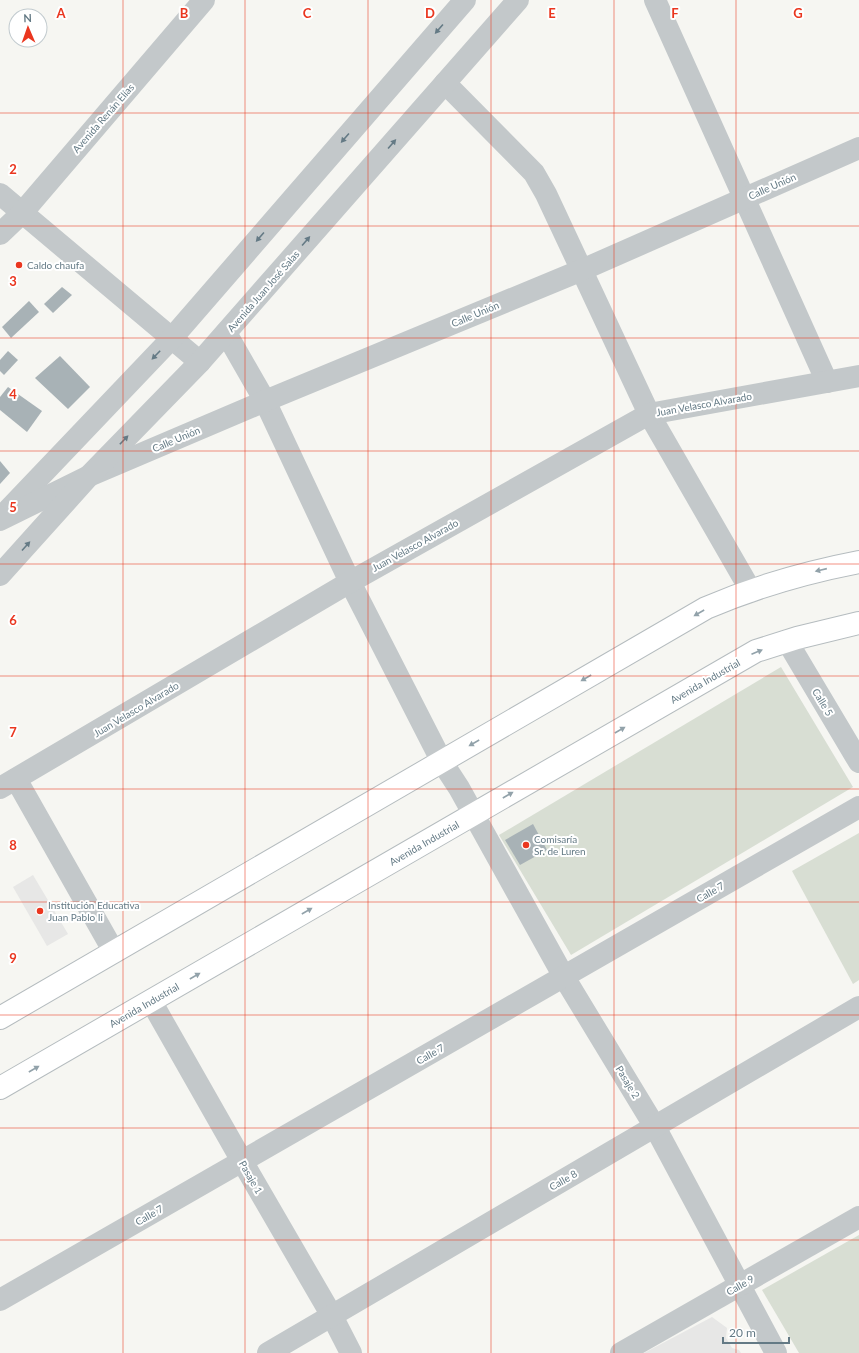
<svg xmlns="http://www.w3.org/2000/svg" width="859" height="1353" font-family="Lato,sans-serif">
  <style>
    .built { fill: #e7e7e6 }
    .green { fill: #d8ded3 }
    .building { fill: #a8b2b6 }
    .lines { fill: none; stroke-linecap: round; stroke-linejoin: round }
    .secondary-casing { stroke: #b5bcbf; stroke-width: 24 }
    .street { stroke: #c3c8ca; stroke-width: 22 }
    .secondary { stroke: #fff; stroke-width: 22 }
    .oneway { fill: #647a85 }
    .oneway2 { fill: #92a2aa }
    .grid { fill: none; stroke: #ea361f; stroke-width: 1; stroke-opacity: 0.55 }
    .poi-dot { fill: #ea361f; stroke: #fff; stroke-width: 1.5 }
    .labels { text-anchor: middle; stroke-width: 4; stroke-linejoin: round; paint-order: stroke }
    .street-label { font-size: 10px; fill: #647a85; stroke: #fff }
    .poi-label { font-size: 10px; fill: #647a85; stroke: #fff; text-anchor: start }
    .grid-label { font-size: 13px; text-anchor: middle; font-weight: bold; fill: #ea361f; stroke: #fff; stroke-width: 4; stroke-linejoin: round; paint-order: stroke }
  </style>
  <rect width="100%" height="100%" fill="#f6f6f2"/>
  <!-- built -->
  <g class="built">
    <path d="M33,875L68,934L47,946L13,887Z"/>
    <path d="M712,1317L727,1328L726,1338L732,1348L739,1350L741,1353H644Z"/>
  </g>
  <!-- green -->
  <g class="green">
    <path d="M781,667L853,787L571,955L499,835Z"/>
    <path d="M859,833V980L853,984L792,871Z"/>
    <path d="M859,1235V1353H799L762,1290Z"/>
  </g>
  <!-- building -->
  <g class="building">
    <path d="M62,287L72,295L53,313L44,304Z"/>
    <path d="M29,301L39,312L11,338L2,327Z"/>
    <path d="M8,351L18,360L4,375L0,371V360Z"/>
    <path d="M60,356L90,387L68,409L35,378Z"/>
    <path d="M8,387L42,411L27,432L0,410V397Z"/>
    <path d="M0,461L10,473L0,484Z"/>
    <path d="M533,824L547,850L520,865L505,840Z"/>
  </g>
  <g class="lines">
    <!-- secondary casing -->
    <g class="secondary-casing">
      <g id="secondary">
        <path d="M0,1018L706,608C755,587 807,572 859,562"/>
        <path d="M0,1088L756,651L797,638L859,623"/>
      </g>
    </g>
    <!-- street -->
    <g class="street">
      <path d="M655,0L827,382"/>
      <path d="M445,83L534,173L546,194L649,414L751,591"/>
      <path d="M0,194L200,362"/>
      <path d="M0,234L22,213L204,0"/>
      <path d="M226,333L265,401L350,582L442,762L459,788L564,977L655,1127L776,1353"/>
      <path d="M8,510L172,338L465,0"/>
      <path d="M0,520L89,476L265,401L582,270L859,148"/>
      <path d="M0,575L89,476L200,362L518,0"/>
      <path d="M787,641L859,762"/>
      <path d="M16,779L114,952"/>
      <path d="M0,788L350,582L649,414L859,376"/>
      <path d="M151,1001L242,1161L332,1316L351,1353"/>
      <path d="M0,1300L859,807"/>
      <path d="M268,1353L859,1007"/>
      <path d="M621,1353L859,1217"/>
    </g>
    <!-- secondary -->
    <use href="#secondary" class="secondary"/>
  </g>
  <!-- one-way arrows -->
  <defs><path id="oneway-solid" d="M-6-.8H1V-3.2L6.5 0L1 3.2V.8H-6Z"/></defs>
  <g class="oneway">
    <use href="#oneway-solid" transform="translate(439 29) rotate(131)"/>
    <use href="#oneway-solid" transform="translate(345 138) rotate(131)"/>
    <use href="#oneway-solid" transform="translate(392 144) rotate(-49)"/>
    <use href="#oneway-solid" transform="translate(260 237) rotate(131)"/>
    <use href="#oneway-solid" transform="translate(306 241) rotate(-49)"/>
    <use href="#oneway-solid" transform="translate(156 355) rotate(134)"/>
    <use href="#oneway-solid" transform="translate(124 440) rotate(-46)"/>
    <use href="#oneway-solid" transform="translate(26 546) rotate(-48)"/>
  </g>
  <g class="oneway2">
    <use href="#oneway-solid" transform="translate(821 570) rotate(167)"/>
    <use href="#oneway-solid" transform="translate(699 613) rotate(150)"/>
    <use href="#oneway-solid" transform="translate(757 652) rotate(-23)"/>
    <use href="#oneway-solid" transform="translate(586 678) rotate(150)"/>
    <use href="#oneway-solid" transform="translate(620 730) rotate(-30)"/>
    <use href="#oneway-solid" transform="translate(474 743) rotate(150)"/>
    <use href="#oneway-solid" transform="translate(508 795) rotate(-30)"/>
    <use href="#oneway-solid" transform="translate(307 911) rotate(-30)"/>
    <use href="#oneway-solid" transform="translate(195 976) rotate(-30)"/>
    <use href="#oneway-solid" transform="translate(34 1069) rotate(-30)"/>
  </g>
  <!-- grid -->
  <path class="grid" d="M123,0V1353M245,0V1353M368,0V1353M491,0V1353M614,0V1353M736,0V1353M0,113H859M0,226H859M0,338H859M0,451H859M0,564H859M0,676H859M0,789H859M0,902H859M0,1015H859M0,1128H859M0,1240H859"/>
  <!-- markers -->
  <g class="poi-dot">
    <circle cx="19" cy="265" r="4"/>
    <circle cx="526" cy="845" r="4"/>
    <circle cx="40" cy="911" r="4"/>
  </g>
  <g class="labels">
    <!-- street labels -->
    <g class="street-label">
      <text transform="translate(103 118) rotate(-49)" y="4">Avenida Renán Elías</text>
      <text transform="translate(772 186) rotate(-24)" y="4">Calle Unión</text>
      <text transform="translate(263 291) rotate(-49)" y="4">Avenida Juan José Salas</text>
      <text transform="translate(475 314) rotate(-23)" y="4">Calle Unión</text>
      <text transform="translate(704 404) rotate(-10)" y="4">Juan Velasco Alvarado</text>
      <text transform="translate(176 439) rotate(-23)" y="4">Calle Unión</text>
      <text transform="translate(415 545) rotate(-29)" y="4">Juan Velasco Alvarado</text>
      <text transform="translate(705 681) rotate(-30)" y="4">Avenida Industrial</text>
      <text transform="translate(823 702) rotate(59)" y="4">Calle 5</text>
      <text transform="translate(136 709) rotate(-31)" y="4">Juan Velasco Alvarado</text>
      <text transform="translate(424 843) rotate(-30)" y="4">Avenida Industrial</text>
      <text transform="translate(710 892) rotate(-30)" y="4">Calle 7</text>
      <text transform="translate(144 1005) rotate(-30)" y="4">Avenida Industrial</text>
      <text transform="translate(430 1054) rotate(-30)" y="4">Calle 7</text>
      <text transform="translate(628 1082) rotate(59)" y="4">Pasaje 2</text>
      <text transform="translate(251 1177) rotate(60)" y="4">Pasaje 1</text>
      <text transform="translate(563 1180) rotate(-30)" y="4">Calle 8</text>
      <text transform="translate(149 1215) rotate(-30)" y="4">Calle 7</text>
      <text transform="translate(740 1285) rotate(-30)" y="4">Calle 9</text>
    </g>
    <!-- poi labels -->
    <g class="poi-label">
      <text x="27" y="269">Caldo chaufa</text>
      <text x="534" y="843">Comisaría<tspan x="534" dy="12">Sr. de Luren</tspan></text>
      <text x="48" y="909">Institución Educativa<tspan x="48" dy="12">Juan Pablo Ii</tspan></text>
    </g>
  </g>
  <g class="grid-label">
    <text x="61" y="18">A</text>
    <text x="184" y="18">B</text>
    <text x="307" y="18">C</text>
    <text x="430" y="18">D</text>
    <text x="552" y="18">E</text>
    <text x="675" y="18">F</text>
    <text x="798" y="18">G</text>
    <text x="13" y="174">2</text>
    <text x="13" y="286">3</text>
    <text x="13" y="399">4</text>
    <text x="13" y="512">5</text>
    <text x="13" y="625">6</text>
    <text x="13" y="737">7</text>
    <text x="13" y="850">8</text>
    <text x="13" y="963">9</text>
  </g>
  <!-- north arrow -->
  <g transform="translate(28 28) rotate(358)"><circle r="19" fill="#ffffff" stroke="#c1cace"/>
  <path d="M0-3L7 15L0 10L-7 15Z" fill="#ea361f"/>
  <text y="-6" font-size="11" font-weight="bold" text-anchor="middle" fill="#647a85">N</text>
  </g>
  <!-- scale -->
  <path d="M723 1337v6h66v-6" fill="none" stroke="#647a85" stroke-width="2"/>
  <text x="729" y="1337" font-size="12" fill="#647a85" stroke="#ffffff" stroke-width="3" paint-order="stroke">20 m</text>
</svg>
